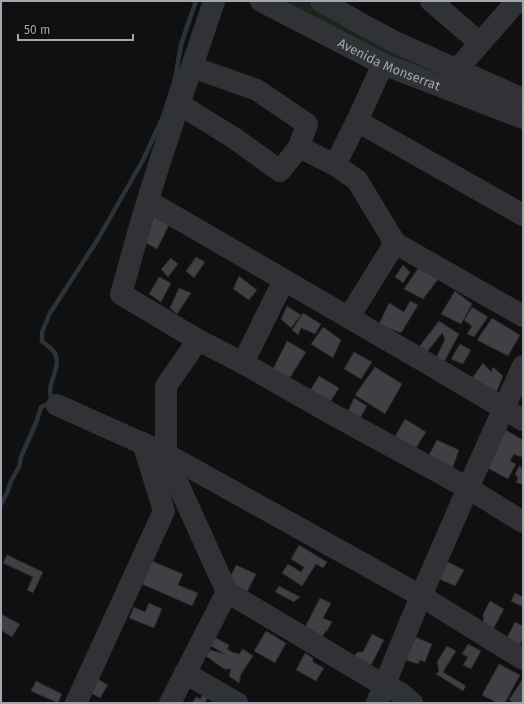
<svg xmlns="http://www.w3.org/2000/svg" width="524" height="704" font-family="'Fira Sans',sans-serif">
  <style>
    .grass { fill: #1c241d }
    .lines { fill: none; stroke-linecap: round; stroke-linejoin: round }
    .stream { stroke: #2a3339; stroke-width: 4.5 }
    .building { fill: #3f4044; stroke: #2a2a2d }
    .minor { stroke: #313236; stroke-width: 22 }
    .labels { text-anchor: middle; stroke-width: 3; stroke-linejoin: round; paint-order: stroke }
    .street-label { font-size: 13px; fill: #a1a7b2; stroke: #0b0b0c }
  </style>
  <rect width="100%" height="100%" fill="#101011"/>
  <!-- grass -->
  <path class="grass" d="M289,1H306L347,26L438,68L434,76L286,7Z"/>
  <g class="lines">
    <!-- stream -->
    <path class="stream" d="M1,504L7,493L11,481L19,467L21,457L32,432L37,420L41,407L46,405H51L53,401C52,398 50,395 50,392C50,379 62,364 54,352C51,348 46,345 42,341V332L50,313L98,239L143,160L163,117L175,79L181,45L188,24L196,1"/>
  </g>
  <!-- building -->
  <g class="building">
    <path d="M152,215L169,225L157,249L144,242Z"/>
    <path d="M196,257L205,262L194,278L186,271Z"/>
    <path d="M171,258L178,264L168,277L161,269Z"/>
    <path d="M403,265L410,272L403,283L395,277Z"/>
    <path d="M419,267L439,278L423,299L404,289Z"/>
    <path d="M239,276L257,290L249,300L233,289Z"/>
    <path d="M159,277L171,283L161,302L149,294Z"/>
    <path d="M179,288L191,293L177,314L170,308Z"/>
    <path d="M455,291L472,304L461,324L441,314Z"/>
    <path d="M410,301L418,305L401,333L379,324L389,303L404,312Z"/>
    <path d="M287,306L301,315L291,328L281,319Z"/>
    <path d="M472,307L488,317L474,337L467,334L472,326L464,320Z"/>
    <path d="M303,313L321,324L315,334L301,328L298,335L292,330Z"/>
    <path d="M492,318L520,335L508,356L477,340Z"/>
    <path d="M439,321L459,334L444,362L435,360L445,339L442,333L427,352L419,347Z"/>
    <path d="M323,327L341,340L333,358L311,344Z"/>
    <path d="M287,341L306,352L286,384L270,375Z"/>
    <path d="M460,344L471,350L463,364L451,359Z"/>
    <path d="M354,352L372,362L361,379L344,369Z"/>
    <path d="M483,363L491,372L493,367L503,376L495,396L470,381Z"/>
    <path d="M375,367L402,384L385,414L355,395Z"/>
    <path d="M319,376L339,388L325,410L306,397Z"/>
    <path d="M354,398L367,406L355,427L344,420Z"/>
    <path d="M405,419L426,432L414,451L394,438Z"/>
    <path d="M506,430L523,440V453L521,457L514,454L510,461L516,464L508,479L486,467Z"/>
    <path d="M437,440L459,450L451,472L427,459Z"/>
    <path d="M519,466L523,469V485L516,482L518,478L515,474Z"/>
    <path d="M299,545L327,562L323,568L316,564L302,586L282,573L288,564L301,572L304,567L291,559Z"/>
    <path d="M7,555L43,572L33,593L27,590L33,577L3,563Z"/>
    <path d="M152,561L183,574L178,585L198,593L192,606L142,584Z"/>
    <path d="M448,562L464,570L455,586L439,579Z"/>
    <path d="M236,565L256,574L245,596L226,586Z"/>
    <path d="M279,586L300,597L294,602L275,592Z"/>
    <path d="M515,593L523,597V607L511,601Z"/>
    <path d="M320,598L331,603L323,618L332,622L327,631L325,632L321,640L303,631Z"/>
    <path d="M490,601L504,609L491,633L484,629L483,614Z"/>
    <path d="M149,603L162,609L154,628L129,618L134,607L145,612Z"/>
    <path d="M1,614L20,624L12,637L1,630Z"/>
    <path d="M515,622L523,626V639L518,649L505,642Z"/>
    <path d="M266,631L286,643L275,663L254,651Z"/>
    <path d="M372,634L384,640L370,667L362,663V659L356,664L351,658L358,652H363Z"/>
    <path d="M214,637L229,645L227,649L232,652L239,654L243,649L253,656L241,674L239,683L229,676L231,669H224L206,656L210,650L225,654L209,645Z"/>
    <path d="M415,637L432,644L425,662L420,660L418,664L406,660Z"/>
    <path d="M468,644L481,651L471,669L463,665L468,657L462,654Z"/>
    <path d="M447,646L456,651L443,672L466,686L463,691L436,674L439,671L437,662Z"/>
    <path d="M305,653L313,658V662L324,668L316,681L296,670Z"/>
    <path d="M499,664L520,675L505,703H497L482,695Z"/>
    <path d="M92,676L108,685L100,698L85,690Z"/>
    <path d="M522,680H523V703H515L509,700Z"/>
    <path d="M36,681L62,694L58,703L31,691Z"/>
    <path d="M203,694L208,698L205,702L207,703H192L196,697L200,699Z"/>
  </g>
  <g class="lines">
    <!-- minor -->
    <g class="minor">
      <path d="M214,1C192,68 168,133 148,200C138,231 130,263 121,294L198,340L243,363L332,414L468,488L523,522"/>
      <path id="s1" d="M261,1L383,64L523,118"/>
      <path d="M321,1L365,26L395,42L523,99"/>
      <path d="M431,1L480,43"/>
      <path d="M451,82L461,65L517,1"/>
      <path d="M179,104L234,138L280,171L299,147L307,124L257,90L192,67"/>
      <path d="M357,121L523,215"/>
      <path d="M299,147L335,165L357,180L395,243L523,316"/>
      <path d="M335,165L357,121L383,64"/>
      <path d="M148,201L427,363L523,420"/>
      <path d="M349,317L395,243"/>
      <path d="M198,340L166,386V454L178,484L227,592L385,686L399,692L412,703"/>
      <path d="M243,363L284,280"/>
      <path d="M57,405L166,454L421,596L523,659"/>
      <path d="M185,673L237,703"/>
      <path d="M76,703L164,511L143,443"/>
      <path d="M170,703L227,592"/>
      <path d="M377,703L421,596L468,488L523,366"/>
    </g>
  </g>
  <g class="labels">
    <!-- street labels -->
    <g class="street-label">
      <text dy="5" stroke="none"><textPath href="#s1" startOffset="143">Avenida Monserrat</textPath></text>
    </g>
  </g>
  <!-- border -->
  <rect width="524" height="704" fill="none" stroke="#a1a7b2" stroke-width="4"/>
  <!-- scale -->
  <path d="M18 34v6h115v-6" fill="none" stroke="#a1a7b2" stroke-width="2"/>
  <text x="24" y="34" font-size="12" fill="#a1a7b2" stroke="#0b0b0c" stroke-width="3" paint-order="stroke">50 m</text>
</svg>
